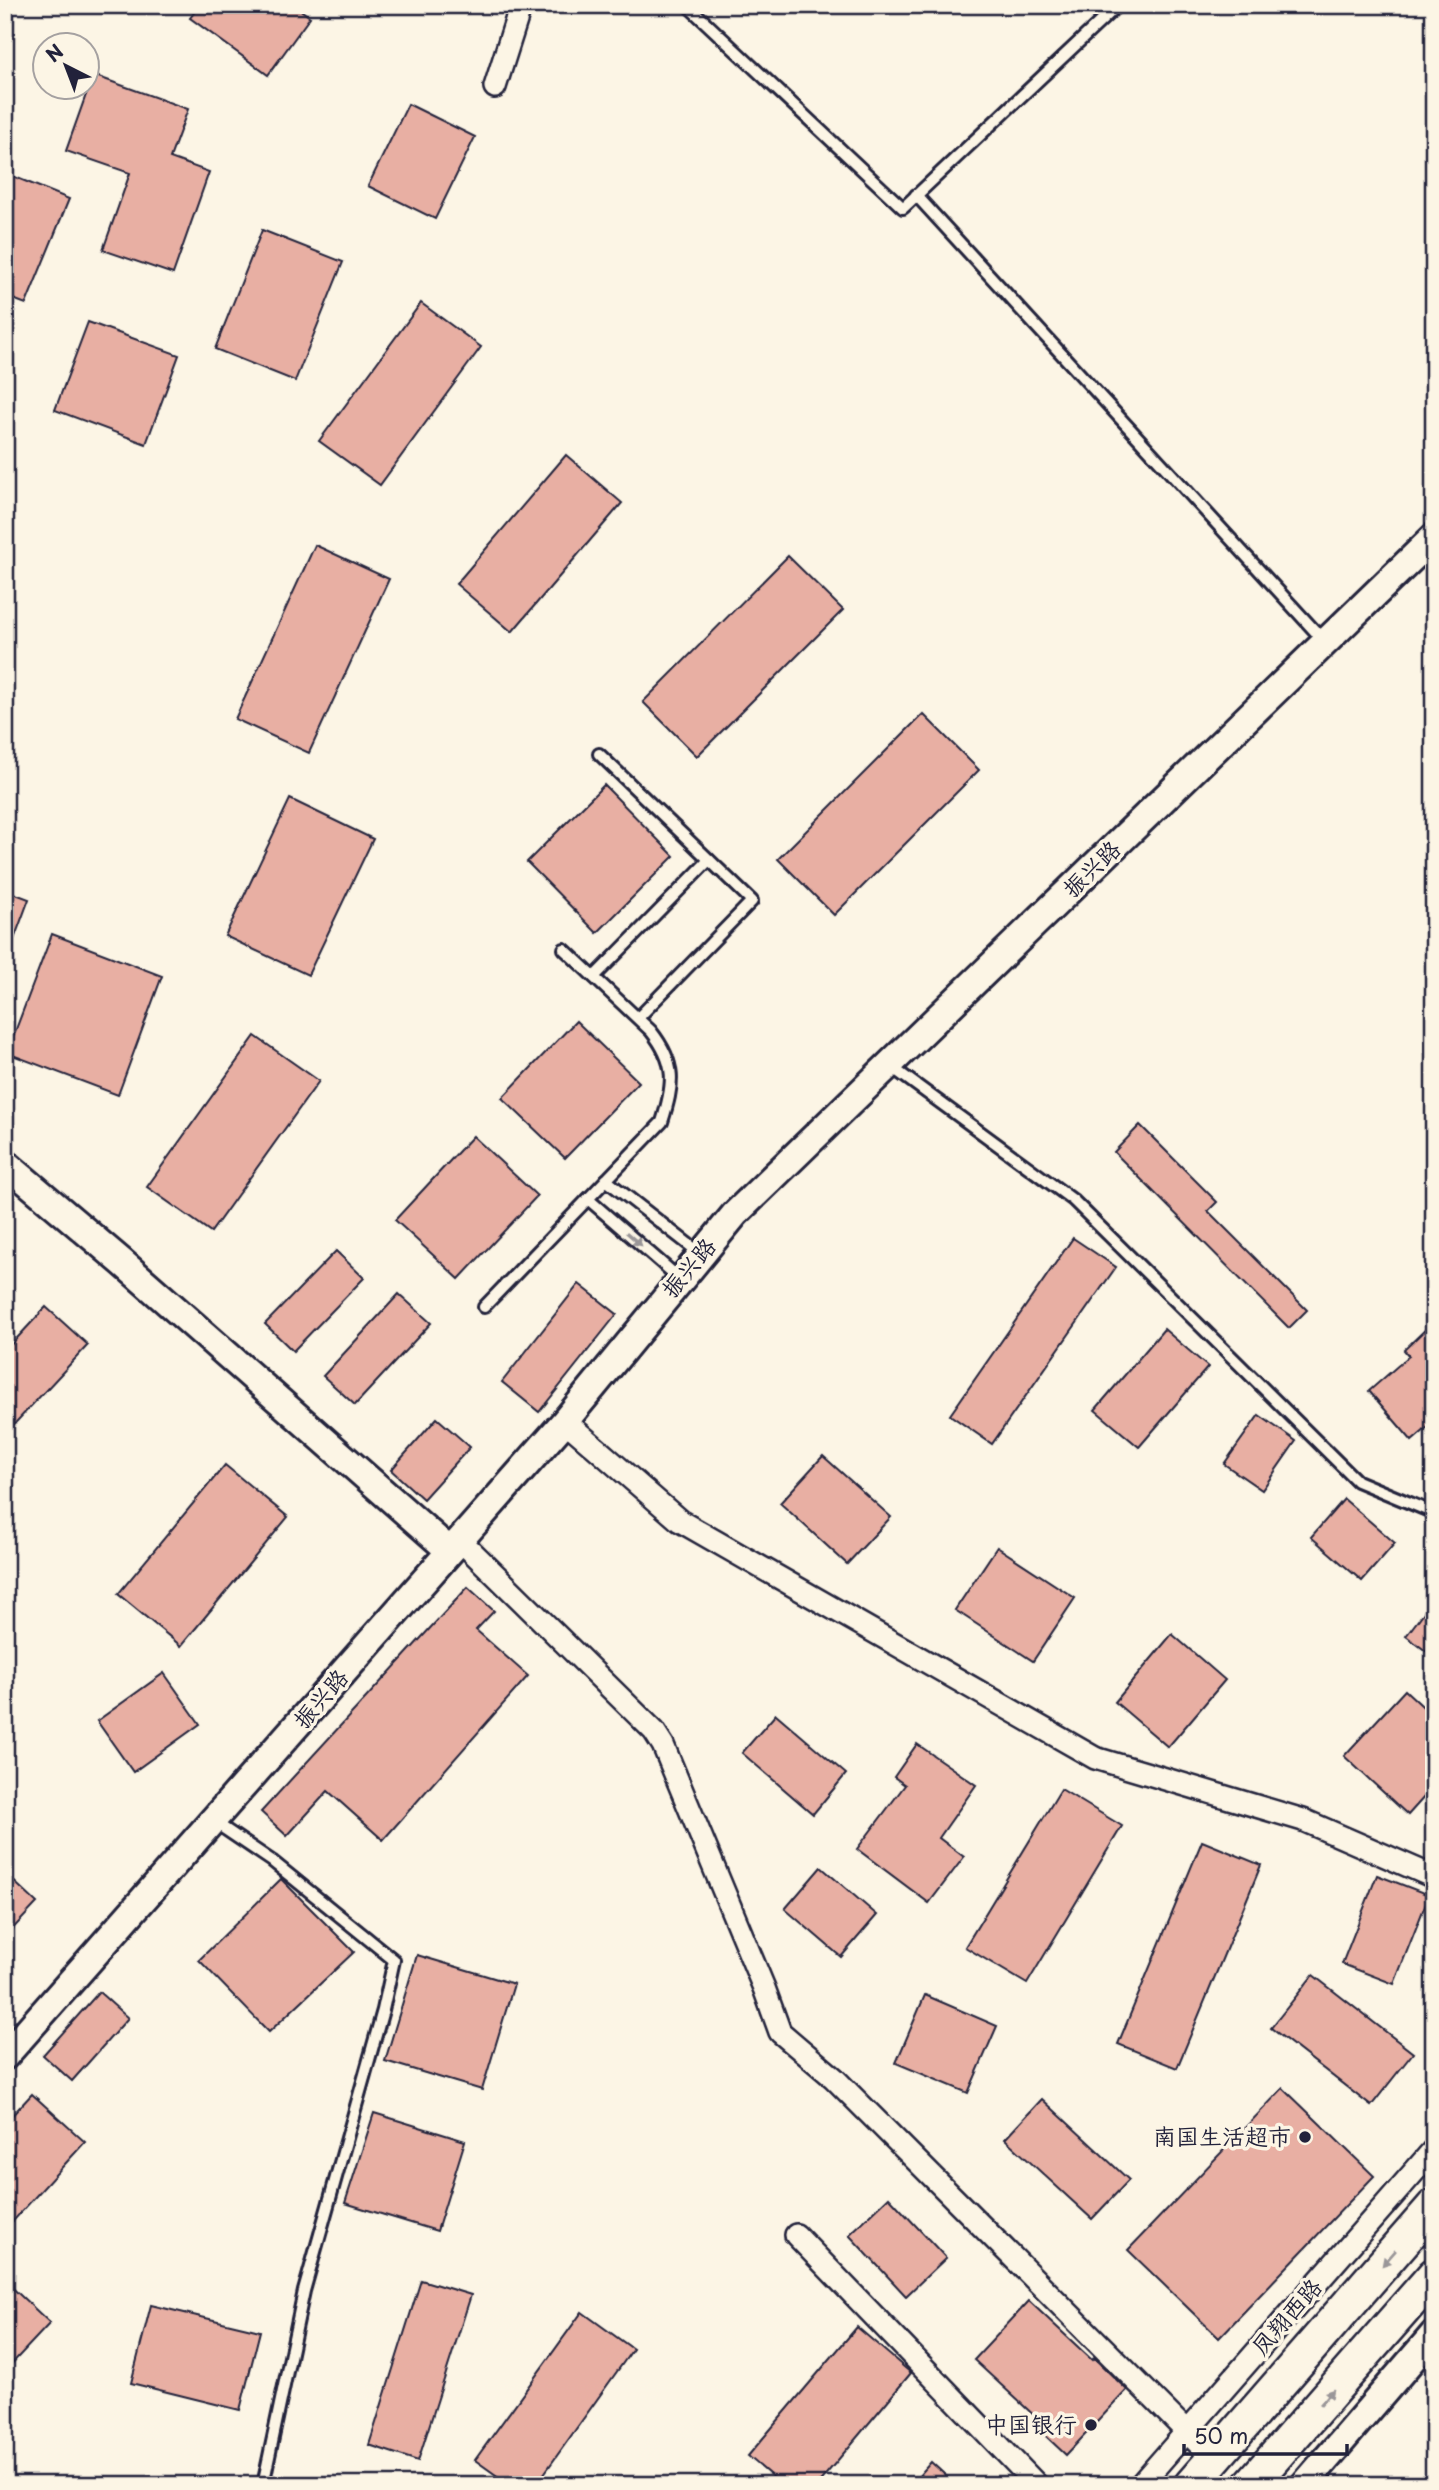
<svg xmlns="http://www.w3.org/2000/svg" width="1439" height="2490" font-family="'Playpen Sans','LXGW WenKai TC',sans-serif">
  <style>
    .building { fill: #e8afa3; stroke: #22223b; stroke-width: 2 }
    .lines { fill: none; stroke-linecap: round; stroke-linejoin: round }
    .service-casing { stroke: #22223b; stroke-width: 16 }
    .minor-casing { stroke: #22223b; stroke-width: 26 }
    .tertiary-casing { stroke: #22223b; stroke-width: 32 }
    .primary-casing { stroke: #22223b; stroke-width: 38 }
    .service { stroke: #fcf5e5; stroke-width: 10 }
    .minor { stroke: #fcf5e5; stroke-width: 21 }
    .tertiary { stroke: #fcf5e5; stroke-width: 26 }
    .primary { stroke: #fcf5e5; stroke-width: 33 }
    .oneway { fill: #9a9698 }
    .poi-dot { fill: #22223b; stroke: #fcf5e5; stroke-width: 2.5 }
    .labels { text-anchor: middle; stroke-width: 7; stroke-linejoin: round; paint-order: stroke }
    .street-label { font-size: 23px; fill: #22223b; stroke: #fcf5e5 }
    .poi-label { font-size: 23px; fill: #22223b; stroke: #fcf5e5; text-anchor: end }
  </style>
  <rect width="100%" height="100%" fill="#fcf5e5"/>
  <filter id="ink" filterUnits="userSpaceOnUse"><feTurbulence type="fractalNoise" baseFrequency=".0143" numOctaves="2"/><feDisplacementMap in="SourceGraphic" scale="14" xChannelSelector="R" yChannelSelector="G"/><feConvolveMatrix kernelMatrix="1 2 1 2 8 2 1 2 1" color-interpolation-filters="sRGB"/></filter>
  <g filter="url(#ink)">
    <!-- building -->
    <g class="building">
      <path d="M200,5H294L310,17L268,75L190,18Z"/>
      <path d="M93,75L188,109L170,158L209,172L173,274L103,250L130,173L66,151Z"/>
      <path d="M408,104L475,137L435,219L368,186Z"/>
      <path d="M5,173L69,199L26,304L5,296Z"/>
      <path d="M262,230L343,262L295,381L215,349Z"/>
      <path d="M421,303L481,347L380,485L319,441Z"/>
      <path d="M88,322L179,355L146,444L55,410Z"/>
      <path d="M566,455L622,503L512,632L456,584Z"/>
      <path d="M315,545L389,579L309,753L235,719Z"/>
      <path d="M788,556L843,610L697,756L643,702Z"/>
      <path d="M923,714L979,770L834,915L778,859Z"/>
      <path d="M604,785L674,856L597,933L527,862Z"/>
      <path d="M290,799L373,839L308,975L225,936Z"/>
      <path d="M5,890L29,899L7,958L5,957Z"/>
      <path d="M52,934L162,976L118,1095L7,1053Z"/>
      <path d="M576,1021L639,1082L565,1158L502,1098Z"/>
      <path d="M255,1036L319,1081L211,1232L147,1187Z"/>
      <path d="M1140,1125L1217,1202L1208,1211L1307,1310L1289,1328L1114,1152Z"/>
      <path d="M473,1136L537,1196L459,1279L395,1220Z"/>
      <path d="M1073,1238L1116,1267L992,1444L950,1415Z"/>
      <path d="M336,1251L364,1278L293,1351L265,1324Z"/>
      <path d="M579,1284L617,1314L539,1412L502,1382Z"/>
      <path d="M399,1294L431,1323L355,1405L323,1376Z"/>
      <path d="M46,1307L88,1345L5,1434V1351Z"/>
      <path d="M1434,1321V1422L1412,1441L1369,1391L1409,1356L1404,1350Z"/>
      <path d="M1164,1329L1208,1367L1139,1447L1095,1410Z"/>
      <path d="M1259,1415L1296,1441L1262,1490L1224,1464Z"/>
      <path d="M437,1418L470,1447L423,1499L391,1470Z"/>
      <path d="M823,1456L891,1517L847,1564L780,1503Z"/>
      <path d="M225,1465L288,1517L181,1646L118,1594Z"/>
      <path d="M1344,1499L1395,1543L1362,1581L1311,1537Z"/>
      <path d="M997,1547L1075,1598L1033,1661L955,1610Z"/>
      <path d="M468,1587L494,1611L476,1630L528,1676L383,1840L328,1791L287,1836L261,1812Z"/>
      <path d="M1434,1599V1657L1406,1636Z"/>
      <path d="M1172,1634L1225,1680L1168,1747L1115,1702Z"/>
      <path d="M164,1673L200,1724L133,1772L97,1721Z"/>
      <path d="M1405,1690L1434,1717V1786L1408,1815L1344,1756Z"/>
      <path d="M776,1714L846,1774L813,1814L742,1753Z"/>
      <path d="M917,1744L976,1785L939,1838L964,1857L929,1903L857,1849L905,1785L894,1777Z"/>
      <path d="M1061,1789L1122,1826L1027,1984L965,1947Z"/>
      <path d="M1202,1841L1261,1865L1177,2068L1118,2044Z"/>
      <path d="M821,1867L877,1915L841,1957L785,1909Z"/>
      <path d="M5,1873L37,1903L5,1937Z"/>
      <path d="M1377,1875L1429,1895L1394,1984L1342,1964Z"/>
      <path d="M281,1879L354,1952L269,2032L199,1960Z"/>
      <path d="M417,1955L514,1984L482,2090L385,2061Z"/>
      <path d="M1313,1975L1413,2053L1371,2106L1271,2028Z"/>
      <path d="M99,1992L128,2018L72,2081L43,2055Z"/>
      <path d="M925,1995L997,2026L968,2093L896,2063Z"/>
      <path d="M1283,2088L1374,2176L1219,2338L1128,2250Z"/>
      <path d="M32,2094L85,2142L5,2230V2123Z"/>
      <path d="M1042,2099L1129,2180L1092,2219L1005,2139Z"/>
      <path d="M374,2113L465,2141L437,2231L345,2203Z"/>
      <path d="M889,2197L946,2258L906,2296L849,2235Z"/>
      <path d="M421,2280L471,2295L418,2461L369,2445Z"/>
      <path d="M5,2281L50,2323L5,2371Z"/>
      <path d="M1029,2301L1092,2360L1094,2358L1127,2390L1066,2455L1033,2424L1038,2419L974,2360Z"/>
      <path d="M151,2305L260,2331L240,2410L131,2383Z"/>
      <path d="M582,2312L633,2349L536,2485H510L475,2460Z"/>
      <path d="M857,2327L911,2373L817,2485H782L748,2456Z"/>
      <path d="M931,2462L956,2485H911Z"/>
    </g>
    <g class="lines">
      <!-- service casing -->
      <g class="service-casing">
        <g id="service">
          <path d="M687,5L903,208L1118,5"/>
          <path d="M916,195L1325,642"/>
          <path d="M599,754L752,901L638,1018"/>
          <path d="M594,977L709,860"/>
          <path d="M889,1065L1073,1200L1357,1481L1434,1513"/>
          <path d="M606,1180L701,1254"/>
          <path d="M588,1199L680,1279"/>
          <path d="M484,1307L662,1122C674,1084 677,1064 651,1031L564,949"/>
          <path d="M213,1821L272,1861L394,1960L383,2010L304,2291L263,2485"/>
        </g>
      </g>
      <!-- minor casing -->
      <g class="minor-casing">
        <g id="minor">
          <path d="M495,87L521,5"/>
          <path d="M565,1421L680,1521L1095,1758L1303,1820L1434,1877"/>
          <path d="M460,1540L654,1731L663,1745L764,1988L780,2032L834,2078L1214,2459"/>
          <path d="M796,2235L1037,2485"/>
          <path d="M1140,2485L1434,2149"/>
        </g>
      </g>
      <!-- tertiary casing -->
      <g class="tertiary-casing">
        <g id="tertiary">
          <path d="M5,1163L123,1263L450,1551"/>
          <path d="M5,2056L565,1421L735,1214L1434,537"/>
          <path d="M1304,2485L1434,2334"/>
        </g>
      </g>
      <!-- primary casing -->
      <g class="primary-casing">
        <g id="primary">
          <path d="M1191,2485L1434,2206"/>
          <path d="M1250,2485L1434,2275"/>
        </g>
      </g>
      <!-- service -->
      <use href="#service" class="service"/>
      <!-- minor -->
      <use href="#minor" class="minor"/>
      <!-- tertiary -->
      <use href="#tertiary" class="tertiary"/>
      <!-- primary -->
      <use href="#primary" class="primary"/>
    </g>
    <!-- one-way arrows -->
    <defs><path id="oneway-solid" d="M-6-.8H1V-3.2L6.5 0L1 3.2V.8H-6Z" transform="scale(1.75)"/></defs>
    <g class="oneway">
      <use href="#oneway-solid" transform="translate(634 1239) rotate(41)"/>
      <use href="#oneway-solid" transform="translate(1389 2258) rotate(131)"/>
      <use href="#oneway-solid" transform="translate(1327 2397) rotate(-49)"/>
    </g>
  </g>
  <!-- markers -->
  <g class="poi-dot">
    <circle cx="1305" cy="2137" r="7"/>
    <circle cx="1091" cy="2425" r="7"/>
  </g>
  <g class="labels">
    <!-- street labels -->
    <g class="street-label">
      <text transform="translate(1092 869) rotate(-44)" y="8">振兴路</text>
      <text transform="translate(689 1268) rotate(-50)" y="8">振兴路</text>
      <text transform="translate(321 1699) rotate(-49)" y="8">振兴路</text>
      <text transform="translate(1287 2317) rotate(-49)" y="8">凤翔西路</text>
    </g>
    <!-- poi labels -->
    <g class="poi-label">
      <text x="1291" y="2145">南国生活超市</text>
      <text x="1077" y="2433">中国银行</text>
    </g>
  </g>
  <!-- margin -->
  <rect width="1439" height="2490" fill="none" stroke="#fcf5e5" stroke-width="28"/>
  <rect x="14" y="14" width="1411" height="2462" fill="none" stroke="#22223b" stroke-width="2.5" filter="url(#ink)"/>
  <!-- north arrow -->
  <g transform="translate(66 66) rotate(318)"><circle r="33" fill="#fcf5e5" stroke="#a5a1a1" stroke-width="2"/>
  <path d="M0-5L12 26L0 18L-12 26Z" fill="#22223b"/>
  <text y="-10" font-size="19" font-weight="bold" text-anchor="middle" fill="#22223b">N</text>
  </g>
  <!-- scale -->
  <path d="M1184 2444v10h163v-10" fill="none" stroke="#22223b" stroke-width="3.5"/>
  <text x="1194" y="2444" font-size="21" fill="#22223b" stroke="#fcf5e5" stroke-width="5" paint-order="stroke">50 m</text>
</svg>
